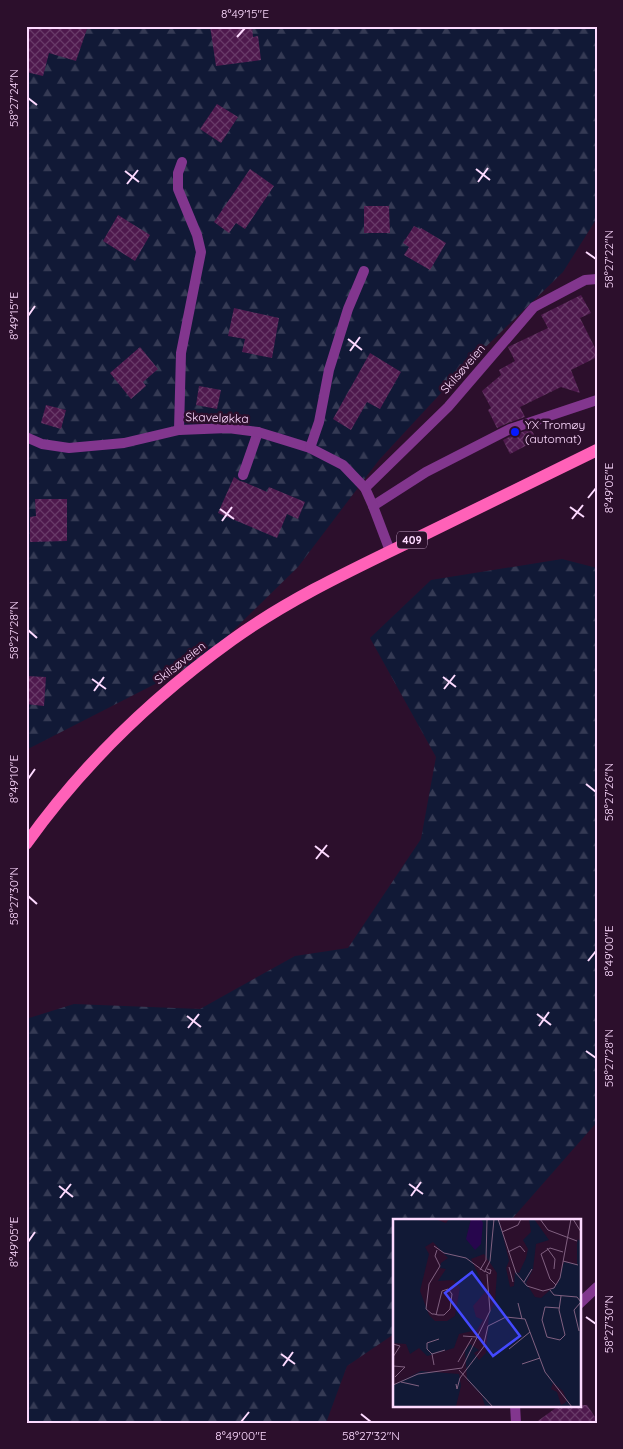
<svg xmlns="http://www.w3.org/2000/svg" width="623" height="1449" font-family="Quicksand,sans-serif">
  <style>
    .forest { fill: url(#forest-firs) }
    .building { fill: url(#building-cross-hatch) }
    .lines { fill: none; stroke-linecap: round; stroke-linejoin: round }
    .lane { stroke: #82368e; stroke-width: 10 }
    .street { stroke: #82368e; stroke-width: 10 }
    .primary { stroke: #ff61b8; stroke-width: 12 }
    .ticks { fill: none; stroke: #fddaff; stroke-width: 2 }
    .poi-dot { fill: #0619ff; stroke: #2c0f2c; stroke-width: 2 }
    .labels { text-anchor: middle; stroke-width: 5; stroke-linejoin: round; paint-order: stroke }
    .shield { fill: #2c0f2c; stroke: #be9dc0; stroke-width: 1 }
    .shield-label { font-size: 11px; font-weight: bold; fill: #fddaff }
    .street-label { font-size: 12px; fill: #fddaff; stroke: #2c0f2c }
    .poi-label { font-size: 12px; fill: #fddaff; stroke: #2c0f2c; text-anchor: start }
    .inset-road { fill: none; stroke: #806080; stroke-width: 1 }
    .view { fill: #4449ff; fill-opacity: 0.15; stroke: #4449ff; stroke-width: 2.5 }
    .inset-edge { fill: none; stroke: #fddaff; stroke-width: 2.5 }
    .neatline { fill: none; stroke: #fddaff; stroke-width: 2 }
    .ticks-label { font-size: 12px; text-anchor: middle; fill: #fddaff }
  </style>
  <defs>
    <pattern id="forest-firs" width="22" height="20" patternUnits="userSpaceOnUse" patternTransform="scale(1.25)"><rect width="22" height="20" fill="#111936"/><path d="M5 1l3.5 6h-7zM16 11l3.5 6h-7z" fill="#353a54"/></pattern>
    <pattern id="building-cross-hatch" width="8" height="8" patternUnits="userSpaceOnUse" patternTransform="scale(1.25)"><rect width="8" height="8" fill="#4e194d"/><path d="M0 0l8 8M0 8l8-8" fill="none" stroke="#683a68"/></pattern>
  </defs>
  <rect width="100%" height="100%" fill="#2c0f2c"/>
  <!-- forest -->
  <g class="forest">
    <path d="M26,26H597V218L563,272L468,364L415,421L379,460L298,567L204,659L26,750Z"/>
    <path d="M562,559L597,568V1122L511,1220H394V1334L347,1366L326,1423H26V1019L74,1004L200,1009L295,956L348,948L421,839L436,757L370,638L431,580Z"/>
  </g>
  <!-- building -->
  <g class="building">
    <path d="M26,26H88L76,61L49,53L43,76L26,72Z"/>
    <path d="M210,26H252L253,37L258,36L261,60L216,66Z"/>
    <path d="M217,104L238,117L221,143L200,129Z"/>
    <path d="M250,169L274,186L245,229L236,223L229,233L214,222Z"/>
    <path d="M364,206H389L390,233H364Z"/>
    <path d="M118,215L150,235L135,261L103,241Z"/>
    <path d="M414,226L420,229L421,228L446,243L430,270L404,255L409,247L403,243Z"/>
    <path d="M581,295L591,313L580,318L597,352V357L571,370L580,393L561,387L520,407L525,417L508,423L497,428L488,410L491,408L482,391L501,375L499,370L515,361L508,347L548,328L541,315Z"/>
    <path d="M234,308L279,318L272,358L242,352L245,339L228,336Z"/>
    <path d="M140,347L158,369L143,382L146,386L131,399L110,373Z"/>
    <path d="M370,353L401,372L380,409L367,402L351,430L333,419Z"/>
    <path d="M199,386L221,390L217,409L196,405Z"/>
    <path d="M46,405L66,410L61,429L41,423Z"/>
    <path d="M531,429L537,440L510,454L503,440L513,435Z"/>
    <path d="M234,477L240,481L244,482L267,492L269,487L305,502L298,519L287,514L277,538L218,513Z"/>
    <path d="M35,499H67V541L30,542V517L36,516Z"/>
    <path d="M26,676L46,677L44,706L26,704Z"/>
    <path d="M560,1405H587L597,1420V1423H535Z"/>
  </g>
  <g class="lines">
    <!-- lane -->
    <g class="lane">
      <path d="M243,475L258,432"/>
      <path d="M365,488L448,407L534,307L585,280L597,279"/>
      <path d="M373,506L426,472L510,429L597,400"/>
    </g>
    <!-- street -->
    <g class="street">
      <path d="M179,430L181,353L201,252L197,235L178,189V173L182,162"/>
      <path d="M26,437L42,444L69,448L124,443L179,430L228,428L258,432L281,439L310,448L343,465L365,488L373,506L390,551"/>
      <path d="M310,448L319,422L329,370L348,309L364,271"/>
      <path d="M579,1304L597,1287"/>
      <path d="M515,1405L516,1423"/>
    </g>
    <!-- primary -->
    <path class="primary" d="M26,844C83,764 153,697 232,640C286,601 347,572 407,543C470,512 533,481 597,450"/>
  </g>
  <!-- ticks -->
  <path class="ticks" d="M237,37L245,28M28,98L37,105M476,169L490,180M125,171L139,182M478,182L488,168M127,184L138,170M586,252L596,259M28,316L35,306M348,339L362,350M350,351L360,337M588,498L596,488M570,507L584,517M220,509L234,519M572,519L583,505M222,521L232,507M28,630L37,638M443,677L456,687M92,679L106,689M444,689L455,675M94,691L104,677M28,779L35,769M586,784L596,792M315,846L329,857M316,859L327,845M28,896L37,904M588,961L596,951M537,1014L551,1025M187,1016L201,1027M539,1026L549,1012M188,1028L199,1014M586,1051L596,1058M409,1184L423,1194M59,1186L73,1197M411,1196L421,1182M60,1198L71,1184M28,1242L35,1232M586,1317L596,1324M281,1354L295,1364M283,1366L293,1352M361,1414L371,1422M241,1422L249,1412"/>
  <!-- markers -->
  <circle class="poi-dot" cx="515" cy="432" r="5"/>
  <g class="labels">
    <!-- shield labels -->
    <rect class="shield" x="397" y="531.5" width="30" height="17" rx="4"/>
    <g class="shield-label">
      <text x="412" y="544">409</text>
    </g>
    <!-- street labels -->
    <g class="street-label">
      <text transform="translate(463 369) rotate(-49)" y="4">Skilsøveien</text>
      <text transform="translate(217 418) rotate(2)" y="4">Skaveløkka</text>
      <text transform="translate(180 663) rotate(-38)" y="4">Skilsøveien</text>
    </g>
    <!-- poi labels -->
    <g class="poi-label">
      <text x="525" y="429">YX Tromøy<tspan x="525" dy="14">(automat)</tspan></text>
    </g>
  </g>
  <!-- overview -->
  <g transform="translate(393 1219)">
    <rect width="188" height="188" fill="#2c0f2c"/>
    <path d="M0,0H42L53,4L56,0H78L74,17L87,27L88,0H106L116,42L113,49L117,68L121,67L122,53L126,54L133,39L135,30L130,21L138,13L136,0H141L156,21L143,25L140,50L133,64L142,78L148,79L165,64L171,43L184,45V25L185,20L187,22V187H92L89,177L74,161L72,132L77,125L86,131L81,134L86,141L93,134L96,95L102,83L104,54L91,35L78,40L93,72L80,87L83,98L90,101L84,111L66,115L61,129L38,136L34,137L26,129L17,135L13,125L0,124ZM40,23L55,39L48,44L47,49L53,50L45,62L60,61L67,68L62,97L54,102H42L36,96L27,72L36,35L32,28ZM160,164L170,172L174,181L172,184L168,186L164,173L158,170ZM28,152L66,155L68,167L63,187L0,188V166Z" fill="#111936" fill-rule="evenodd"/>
    <path d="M78,0H88L90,4L88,25L82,31L73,20Z" fill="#27064d"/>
    <path class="inset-road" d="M105,0L123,54L134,67L150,72L161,69L167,59L178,0M147,0L155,11L184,22M180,0L188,13M109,13L125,6L128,0M41,27L51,34L73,39L92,53M154,29L162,40L161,50M115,33L127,27L132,33M170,42L185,46M116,48L120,63M94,50L98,51L97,55L92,52L97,42L101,0M87,51L93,41L94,0M131,63L139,50M163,66L157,60L148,35L157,29L170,33M157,71L161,76L184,78L188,83M125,84L129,100M166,89L152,88L149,101L154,118L167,121L172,116L166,91L168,77M43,96L49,72L55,70L59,75L57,90L51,96H45L41,95H39L33,90L36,65L47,47L42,37L44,31M95,107L113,98L132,100L152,153L179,188M186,112L181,91L188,83M91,124L95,107M0,125L7,127L0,138M116,130L137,113M39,135L34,130V124L46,120M65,143L79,119M129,145L147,139M41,146L39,135L52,131M0,147L12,148L2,158M66,151L100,188M8,163L26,167M63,165L64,170L67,159L92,126L84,118L70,117M0,166L25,155L69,149L97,92L94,55"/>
    <path class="view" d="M79,53L127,117L100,137L52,74Z"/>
    <rect width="188" height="188" class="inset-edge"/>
  </g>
  <!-- border -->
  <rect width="623" height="1449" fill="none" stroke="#2c0f2c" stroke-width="55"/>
  <rect x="28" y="28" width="568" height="1394" class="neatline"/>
  <g class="ticks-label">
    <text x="245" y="18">8°49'15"E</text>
    <text transform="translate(14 98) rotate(-90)" y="4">58°27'24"N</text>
    <text transform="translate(609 259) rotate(-90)" y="4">58°27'22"N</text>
    <text transform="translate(14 316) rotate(-90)" y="4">8°49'15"E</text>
    <text transform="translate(609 488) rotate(-90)" y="4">8°49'05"E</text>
    <text transform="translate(14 630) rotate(-90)" y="4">58°27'28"N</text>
    <text transform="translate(14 779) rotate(-90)" y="4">8°49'10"E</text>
    <text transform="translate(609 792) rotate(-90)" y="4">58°27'26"N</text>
    <text transform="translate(14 896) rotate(-90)" y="4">58°27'30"N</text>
    <text transform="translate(609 951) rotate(-90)" y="4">8°49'00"E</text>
    <text transform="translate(609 1058) rotate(-90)" y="4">58°27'28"N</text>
    <text transform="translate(14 1242) rotate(-90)" y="4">8°49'05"E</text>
    <text transform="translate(609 1324) rotate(-90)" y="4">58°27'30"N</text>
    <text x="241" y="1440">8°49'00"E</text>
    <text x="371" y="1440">58°27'32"N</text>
  </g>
</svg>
